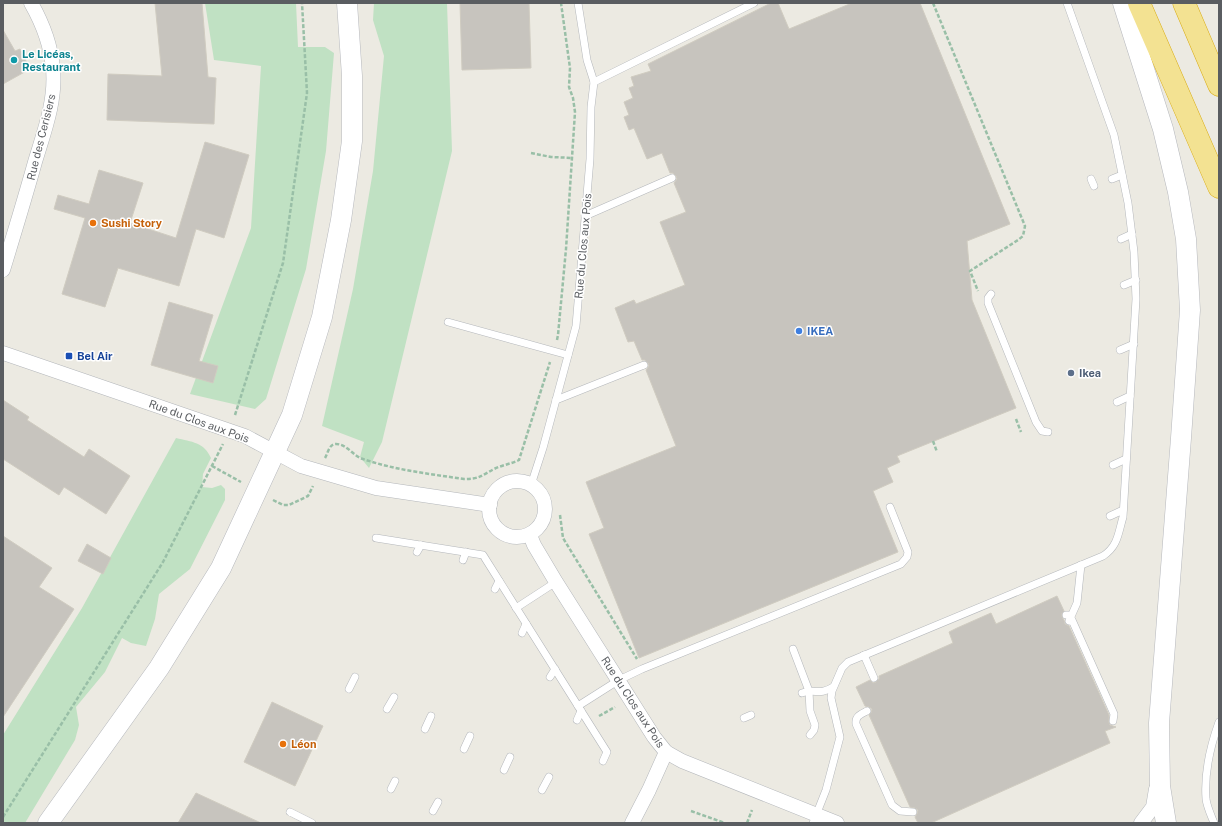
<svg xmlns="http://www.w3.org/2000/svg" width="1222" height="826" font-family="'Public Sans',sans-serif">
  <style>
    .green { fill: #c0e1c3 }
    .building { fill: #c7c4be; stroke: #d0ccc1 }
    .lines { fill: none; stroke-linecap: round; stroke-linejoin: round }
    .service-casing { stroke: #b4b7bb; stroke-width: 8 }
    .minor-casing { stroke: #b4b7bb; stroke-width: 15 }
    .secondary-casing { stroke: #b6b8bd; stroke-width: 21 }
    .motorway-casing { stroke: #d9ac15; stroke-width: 23 }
    .path { stroke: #99bfa7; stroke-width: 2.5; stroke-dasharray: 4 2; stroke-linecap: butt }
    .service { stroke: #fff; stroke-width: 7 }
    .minor { stroke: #fff; stroke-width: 14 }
    .secondary { stroke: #fff; stroke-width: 20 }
    .motorway { stroke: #f3e292; stroke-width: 22 }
    .culture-dot { fill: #0f9aa8; stroke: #fff; stroke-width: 1.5 }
    .food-dot { fill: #e8710a; stroke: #fff; stroke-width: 1.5 }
    .shop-dot { fill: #3f7fe0; stroke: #fff; stroke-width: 1.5 }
    .transit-dot { fill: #1a4fb4; stroke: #fff; stroke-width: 1.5 }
    .service-dot { fill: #5c6f8a; stroke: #fff; stroke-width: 1.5 }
    .labels { text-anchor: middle; stroke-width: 3; stroke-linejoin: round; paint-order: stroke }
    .culture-label { font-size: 11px; font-weight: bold; fill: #0d838f; stroke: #fff; text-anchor: start }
    .street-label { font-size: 11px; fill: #5a5d61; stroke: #fff }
    .food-label { font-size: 11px; font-weight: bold; fill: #c56008; stroke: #fff; text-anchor: start }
    .shop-label { font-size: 11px; font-weight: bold; fill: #366cbe; stroke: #fff; text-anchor: start }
    .transit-label { font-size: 11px; font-weight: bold; fill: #164399; stroke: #fff; text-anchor: start }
    .service-label { font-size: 11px; font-weight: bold; fill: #4e5e75; stroke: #fff; text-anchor: start }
  </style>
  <rect width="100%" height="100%" fill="#eceae2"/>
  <!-- green -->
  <g class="green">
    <path d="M205,3H296L298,47H325L334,53L326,151L306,269L266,399L255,409L190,394L251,228L261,66L214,60Z"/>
    <path d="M374,3H447L452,151L382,442L369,468L360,457L364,442L322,426L353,289L373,171L384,56L373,20Z"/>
    <path d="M176,438C192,442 204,442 211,458L203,474L202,487L212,488L221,485L225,489V500L190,569L159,594L155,619L146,646L131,643L122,638L105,672L76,707L79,725L75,740L25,823H3V735L82,608Z"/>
  </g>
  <!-- building -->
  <g class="building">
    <path d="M155,3H202L208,77L216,78L214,124L107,120L108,74L162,76Z"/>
    <path d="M460,3H529L531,68L462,70Z"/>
    <path d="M771,3H778L789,29L852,3H920L1010,224L967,241L972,300L1016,408L897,456L900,462L887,468L893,482L873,491L898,552L639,658L589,534L604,528L586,482L676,446L646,370L649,366L648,363L645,360H642L634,341L628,342L615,308L634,300L636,304L685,285L660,222L686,212L674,183L677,179L676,176L673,173H670L662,153L647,159L634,128L629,130L624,117L629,115L624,102L633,98L629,88L634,86L631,77L651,71L648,64Z"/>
    <path d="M3,30L15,51L20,49L30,69L3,84Z"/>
    <path d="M205,142L249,155L224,238L196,229L179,286L118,268L105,307L62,294L85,218L54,209L58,195L89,204L99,170L143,183L130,223L176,238Z"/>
    <path d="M169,302L213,315L199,361L218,366L213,383L151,365Z"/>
    <path d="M3,400L29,417L27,420L84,457L89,449L130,476L106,514L64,487L59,495L3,459Z"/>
    <path d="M3,536L52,568L39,587L74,609L3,717Z"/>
    <path d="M87,544L111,558L103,574L78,561Z"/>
    <path d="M1057,596L1064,611L1062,613V617L1064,620L1065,624L1069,626L1109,715V723L1110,725L1116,727L1105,731L1110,743L931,823H918L915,817L917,814L918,810L915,808L910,807L869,715L871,713L872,709L869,707L865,706L856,687L870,680L873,683L876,682L879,679V676L953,643L949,632L957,628L991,613L996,624Z"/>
    <path d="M272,702L323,726L295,786L244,762Z"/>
    <path d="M196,793L261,823H178Z"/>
  </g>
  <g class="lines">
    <!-- service casing -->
    <g class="service-casing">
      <g id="service">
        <path d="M594,82L754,3"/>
        <path d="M1091,179L1094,186"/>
        <path d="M1112,179L1122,175"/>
        <path d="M585,216L672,178"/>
        <path d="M1121,239L1132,234"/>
        <path d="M1124,285L1136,280"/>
        <path d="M991,294L988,298V303L1036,422L1042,431L1048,432"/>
        <path d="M448,322L568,355"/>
        <path d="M1120,350L1134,344"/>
        <path d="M556,400L644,365"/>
        <path d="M1117,402L1130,396"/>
        <path d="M1113,465L1126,459"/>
        <path d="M531,485L543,448L576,326L590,159L591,107L594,82L587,60L578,3"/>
        <path d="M1110,516L1123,510"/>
        <path d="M376,538L483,555L607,752L603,761"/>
        <path d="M417,552L421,545"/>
        <path d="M463,560L466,552"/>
        <path d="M495,589L499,581"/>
        <path d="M516,608L556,582"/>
        <path d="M1066,615H1068L1072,620L1114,714L1113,721"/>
        <path d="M1069,621L1077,603L1081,565"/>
        <path d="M522,633L526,624"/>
        <path d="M793,649L809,691L810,711L815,725L814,730L810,735"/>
        <path d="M864,655L874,678"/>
        <path d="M550,677L555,669"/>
        <path d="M349,689L355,677"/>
        <path d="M802,693C815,688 819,696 833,687"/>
        <path d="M578,706L619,680L642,669L901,564L907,557L908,552L890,507"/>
        <path d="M387,709L394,697"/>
        <path d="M867,711C861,714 855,716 856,724L892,805L900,811L913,812"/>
        <path d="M744,718L751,715"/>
        <path d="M577,720L581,711"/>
        <path d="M425,729L431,716"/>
        <path d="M464,749L470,736"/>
        <path d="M504,770L510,757"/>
        <path d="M391,789L395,781"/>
        <path d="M542,790L549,777"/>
        <path d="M433,811L438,802"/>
        <path d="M290,812L312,823"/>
        <path d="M813,823L826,790L840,737L831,698L832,691L842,668L848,662L1103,556C1118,546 1118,534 1123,517L1136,299L1134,252L1128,203L1114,135L1067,3"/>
        <path d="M1214,823C1211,815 1207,807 1206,799C1204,772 1210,747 1219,722"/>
      </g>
    </g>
    <!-- minor casing -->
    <g class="minor-casing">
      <g id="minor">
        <path d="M3,270C14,234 25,198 35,162C44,132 56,101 53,69C51,45 43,24 31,3"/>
        <path d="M3,353L245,436L301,466L376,488L490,505"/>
        <circle cx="517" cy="509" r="28"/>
        <path d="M530,535L534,545L556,582L654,737L666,752L682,761L837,823"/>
        <path d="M632,823L649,790L666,752"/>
        <path d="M1141,823L1153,807L1156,789"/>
      </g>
    </g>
    <!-- secondary casing -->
    <g class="secondary-casing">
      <g id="secondary">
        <path d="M1123,3L1163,129L1178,192L1186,239L1190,310L1181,438L1159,723L1160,786L1166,823"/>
        <path d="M48,823L159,668L221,568L292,415L322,317L341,220L352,141V76L347,3"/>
      </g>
    </g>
    <!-- motorway casing -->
    <g class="motorway-casing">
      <g id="motorway">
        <path d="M1139,3L1219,187"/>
        <path d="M1184,3L1219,85"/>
      </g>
    </g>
    <!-- path -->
    <g class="path">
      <path d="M933,3L1025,226L1023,236L1018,240L970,271L978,291"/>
      <path d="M531,153L551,157L573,158"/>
      <path d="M557,340L558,335L566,249L575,112L573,98L569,87L570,68L561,3"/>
      <path d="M235,415L283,263L307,93L302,3"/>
      <path d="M1016,419L1021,432"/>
      <path d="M933,441L937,452"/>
      <path d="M325,458C328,453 329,444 336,444C347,444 353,456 363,459C395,470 430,474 464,479C479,479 481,476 494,469C502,465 511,464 519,460L550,362"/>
      <path d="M212,466L241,482"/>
      <path d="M273,500L283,505H289L308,496L313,486"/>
      <path d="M560,515L563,538L637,659"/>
      <path d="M599,716L615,707"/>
      <path d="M691,811L725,823"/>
      <path d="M3,817L163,562L223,444"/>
      <path d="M747,823L752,810"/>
    </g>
    <!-- service -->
    <use href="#service" class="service"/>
    <!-- minor -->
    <use href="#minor" class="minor"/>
    <!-- secondary -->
    <use href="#secondary" class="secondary"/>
    <!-- motorway -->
    <use href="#motorway" class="motorway"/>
  </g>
  <!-- markers -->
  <circle class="culture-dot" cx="14" cy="60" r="4"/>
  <g class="food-dot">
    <circle cx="93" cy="223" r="4"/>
    <circle cx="283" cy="744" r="4"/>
  </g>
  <circle class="shop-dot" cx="799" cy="331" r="4"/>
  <rect class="transit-dot" x="65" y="352" width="8" height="8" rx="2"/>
  <circle class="service-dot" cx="1071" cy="373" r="4"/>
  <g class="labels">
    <!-- culture labels -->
    <g class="culture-label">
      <text x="22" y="58">Le Licéas,<tspan x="22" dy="13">Restaurant</tspan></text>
    </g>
    <!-- street labels -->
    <g class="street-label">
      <text transform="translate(41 137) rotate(-76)" y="4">Rue des Cerisiers</text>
      <text transform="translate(583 246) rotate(-85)" y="4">Rue du Clos aux Pois</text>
      <text transform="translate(199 421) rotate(20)" y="4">Rue du Clos aux Pois</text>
      <text transform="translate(633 702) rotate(57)" y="4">Rue du Clos aux Pois</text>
    </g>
    <!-- food labels -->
    <g class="food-label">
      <text x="101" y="227">Sushi Story</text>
      <text x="291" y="748">Léon</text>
    </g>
    <!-- shop labels -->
    <g class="shop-label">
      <text x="807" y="335">IKEA</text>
    </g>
    <!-- transit labels -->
    <g class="transit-label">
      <text x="77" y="360">Bel Air</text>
    </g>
    <!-- service labels -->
    <g class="service-label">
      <text x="1079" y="377">Ikea</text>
    </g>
  </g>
  <!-- border -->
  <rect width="1222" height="826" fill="none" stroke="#5a5d61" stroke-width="8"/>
</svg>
